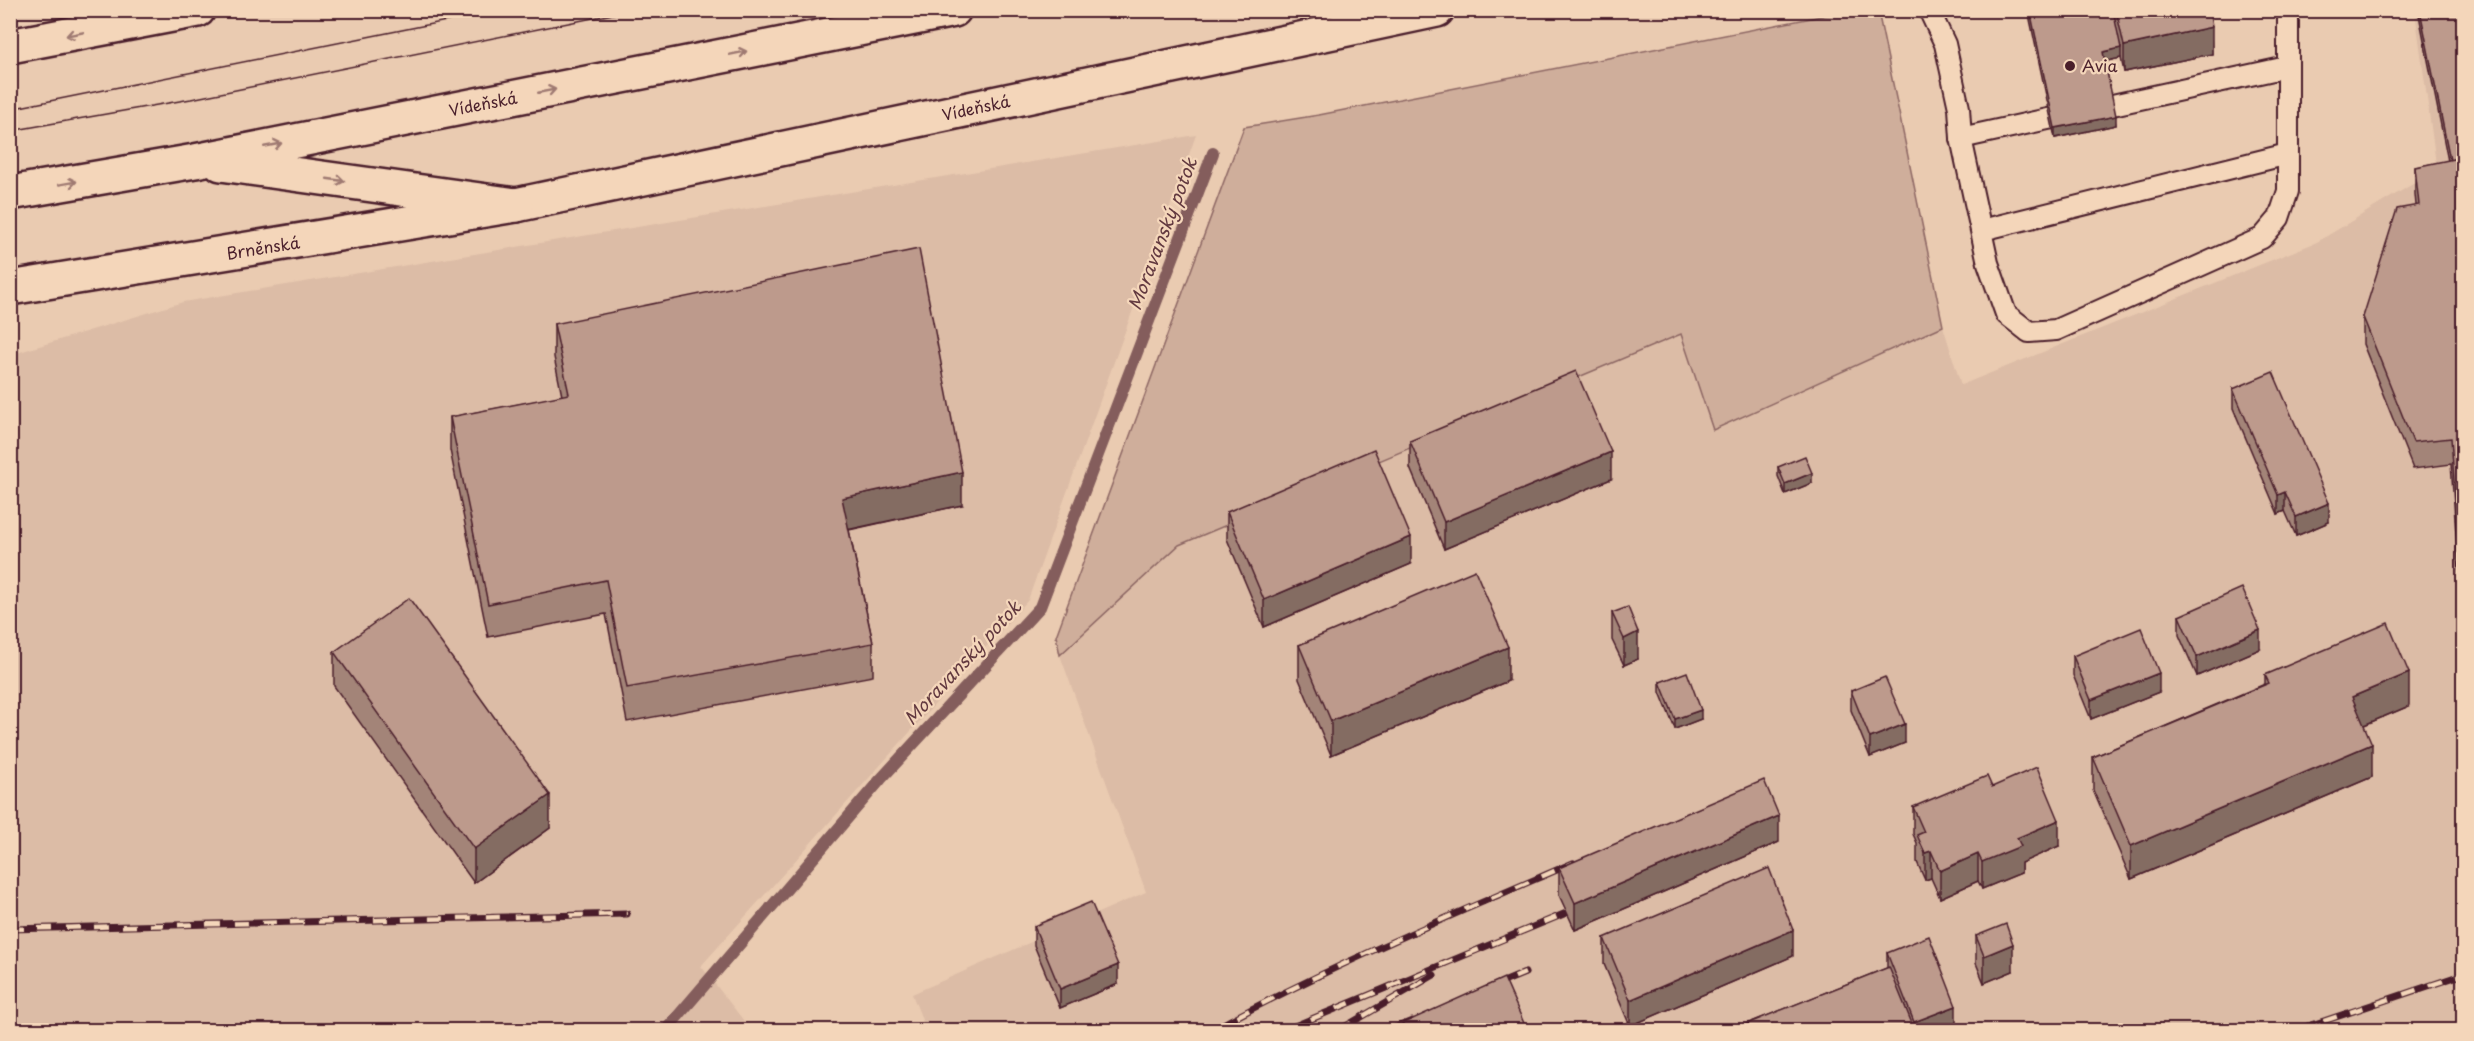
<svg xmlns="http://www.w3.org/2000/svg" width="2474" height="1041" font-family="'Playpen Sans',sans-serif">
  <style>
    .built { fill: #dcbca6 }
    .green { fill: #cfae9b; stroke: #8c6663; stroke-width: 1.5 }
    .lines { fill: none; stroke-linecap: round; stroke-linejoin: round }
    .stream { stroke: #845d5c; stroke-width: 12 }
    .lane-casing { stroke: #4a1f2b; stroke-width: 24 }
    .secondary-casing { stroke: #4a1f2b; stroke-width: 38 }
    .highway-casing { stroke: #4a1f2b; stroke-width: 38 }
    .lane { stroke: #f4d6ba; stroke-width: 20 }
    .secondary { stroke: #f4d6ba; stroke-width: 33 }
    .highway { stroke: #f4d6ba; stroke-width: 33 }
    .tram { stroke: #4a1f2b; stroke-width: 1.5 }
    .rail-casing { stroke: #4a1f2b; stroke-width: 7 }
    .rail { stroke: #f4d6ba; stroke-width: 4.5; stroke-dasharray: 14; stroke-linecap: butt }
    .wall { fill: #a38478; stroke: #4a1f2b; stroke-width: 1.5 }
    .shaded-wall { fill: #846c62; stroke: #4a1f2b; stroke-width: 1.5 }
    .building { fill: #bd9a8c; stroke: #4a1f2b; stroke-width: 1.5 }
    .oneway { stroke: #9f7a72 }
    .poi-dot { fill: #4a1f2b; stroke: #f4d6ba; stroke-width: 2 }
    .labels { text-anchor: middle; stroke-width: 4.5; stroke-linejoin: round; paint-order: stroke }
    .poi-label { font-size: 16px; fill: #4a1f2b; stroke: #f4d6ba; text-anchor: start }
    .street-label { font-size: 16px; fill: #4a1f2b; stroke: #f4d6ba }
    .water-label { font-size: 18px; font-style: italic; fill: #62393f; stroke: #f4d6ba }
  </style>
  <rect width="100%" height="100%" fill="#eacbb1"/>
  <filter id="ink" filterUnits="userSpaceOnUse"><feTurbulence type="fractalNoise" baseFrequency=".0167" numOctaves="2"/><feDisplacementMap in="SourceGraphic" scale="12" xChannelSelector="R" yChannelSelector="G"/><feConvolveMatrix kernelMatrix="1 2 1 2 8 2 1 2 1" color-interpolation-filters="sRGB"/></filter>
  <g filter="url(#ink)">
    <!-- built -->
    <g class="built">
      <path d="M2415,11H2463V1030H926L912,994L1146,892L1060,655L1179,545L1681,333L1713,430L1943,326L1961,385L2317,242L2416,182L2438,178Z"/>
      <path d="M1196,135L1028,600L701,966L751,1030H11L10,355L183,302Z"/>
    </g>
    <!-- green -->
    <path class="green" d="M1847,11H1878L1943,326L1713,430L1681,334L1179,545L1060,655L1056,636L1244,127L1319,115Z"/>
    <g class="lines">
      <!-- stream -->
      <path class="stream" d="M666,1030L881,779L1040,607L1213,153"/>
      <!-- lane casing -->
      <g class="lane-casing">
        <g id="lane">
          <path d="M1929,10L1945,44L1959,108L1961,138L1988,263L2006,314L2029,332L2056,330L2262,238L2279,218L2288,191V10"/>
          <path d="M1961,138L2287,67"/>
          <path d="M1982,230L2288,154"/>
        </g>
      </g>
      <!-- secondary casing -->
      <g class="secondary-casing">
        <path id="secondary" d="M10,288L516,205L1437,10"/>
      </g>
      <!-- highway casing -->
      <g class="highway-casing">
        <g id="highway">
          <path d="M10,46L198,10"/>
          <path d="M221,164L516,205"/>
          <path d="M10,193L195,161L954,10"/>
        </g>
      </g>
      <!-- lane -->
      <use href="#lane" class="lane"/>
      <!-- secondary -->
      <use href="#secondary" class="secondary"/>
      <!-- highway -->
      <use href="#highway" class="highway"/>
      <!-- tram -->
      <g class="tram">
        <path d="M10,109L501,10"/>
        <path d="M10,131L191,99L633,10"/>
      </g>
      <!-- rail casing -->
      <g class="rail-casing">
        <g id="rail">
          <path d="M10,929L627,914"/>
          <path d="M1489,988L1525,973"/>
          <path d="M1212,1030C1330,966 1450,916 1573,863"/>
          <path d="M1285,1030L1583,906"/>
          <path d="M1339,1030L1434,975"/>
          <path d="M1390,1030L1412,1021"/>
          <path d="M2297,1030L2464,974"/>
        </g>
      </g>
      <!-- rail -->
      <use href="#rail" class="rail"/>
    </g>
    <!-- wall -->
    <g class="wall">
      <path d="M2028,10H2227L2210,14L2212,54L2124,72L2121,58L2105,61L2116,125L2055,138Z"/>
      <path d="M2418,10H2463V575H2459L2451,464L2413,469L2363,344V317L2416,205L2415,194V167L2448,161Z"/>
      <path d="M554,324L962,505L849,530L873,643V676L627,722L606,614L488,637L450,450V417L562,396L554,357Z"/>
      <path d="M2233,389L2329,522L2296,536L2285,511L2278,514L2233,408Z"/>
      <path d="M1410,441L1611,479L1444,549L1410,468Z"/>
      <path d="M1778,467L1812,483L1785,494L1778,476Z"/>
      <path d="M1227,512L1411,564L1264,627L1227,539Z"/>
      <path d="M1612,613L1638,659L1624,665L1612,640Z"/>
      <path d="M2179,616L2260,649L2197,676L2179,635Z"/>
      <path d="M1299,645L1508,681L1331,755L1299,679Z"/>
      <path d="M334,652L550,828L474,883L334,686Z"/>
      <path d="M2073,656L2159,692L2091,719L2073,675Z"/>
      <path d="M2265,675L2409,706L2364,725L2372,777L2131,879L2093,790V757L2265,684Z"/>
      <path d="M1660,682L1701,719L1675,729L1660,692Z"/>
      <path d="M1851,691L1905,743L1870,757L1851,710Z"/>
      <path d="M1992,787L2059,846L2021,863V873L1982,889L1978,881L1940,898L1931,878L1925,880L1917,862V843L1913,834V807Z"/>
      <path d="M1779,842L1575,930L1559,895V868Z"/>
      <path d="M1034,926L1118,984L1060,1008L1034,945Z"/>
      <path d="M1976,936L2013,971L1984,983L1976,963Z"/>
      <path d="M1604,938L1793,956L1630,1026L1604,964Z"/>
      <path d="M1887,953L1956,1025L1943,1030H1734V1029L1887,968Z"/>
    </g>
    <!-- shaded-wall -->
    <g class="shaded-wall">
      <path d="M2212,27V54L2124,72V46Z"/>
      <path d="M2121,48V58L2103,62V52Z"/>
      <path d="M2116,116V125L2055,138V128Z"/>
      <path d="M1611,452V479L1444,549V522Z"/>
      <path d="M962,472V505L842,531V498Z"/>
      <path d="M1812,473V483L1785,494V484Z"/>
      <path d="M2285,492V511L2278,514V495Z"/>
      <path d="M2329,503V522L2296,536V517Z"/>
      <path d="M1411,537V564L1264,627V600Z"/>
      <path d="M2260,630V649L2197,676V657Z"/>
      <path d="M1638,632V659L1624,665V639Z"/>
      <path d="M1508,647V681L1331,755V721Z"/>
      <path d="M2159,673V692L2091,719V700Z"/>
      <path d="M2409,673V706L2352,730V697Z"/>
      <path d="M1701,710V719L1675,729V719Z"/>
      <path d="M1905,724V743L1870,757V738Z"/>
      <path d="M2372,744V777L2131,879V846Z"/>
      <path d="M550,795V828L474,883V849Z"/>
      <path d="M1779,816V842L1575,930V903Z"/>
      <path d="M2059,820V846L2021,863V873L1982,889V862L2017,838Z"/>
      <path d="M1931,851V878L1925,880V853Z"/>
      <path d="M1978,854V881L1940,898V871Z"/>
      <path d="M1793,930V956L1630,1026V1000Z"/>
      <path d="M2013,944V971L1984,983V956Z"/>
      <path d="M1118,965V984L1060,1008V989Z"/>
      <path d="M1956,1006V1025L1943,1030H1914V1022Z"/>
      <path d="M1913,1026V1030H1902Z"/>
    </g>
    <!-- building -->
    <g class="building">
      <path d="M2030,10H2113L2121,48L2103,52L2116,116L2055,128Z"/>
      <path d="M2116,10H2209L2212,27L2124,46Z"/>
      <path d="M2420,10H2463V157L2450,160Z"/>
      <path d="M2463,157V548H2459L2451,438L2413,442L2363,317L2397,209L2419,205L2415,167Z"/>
      <path d="M919,249L962,472L842,498L873,643L627,688L606,580L488,604L450,417L569,394L554,324Z"/>
      <path d="M1576,371L1611,452L1444,522L1410,441Z"/>
      <path d="M2273,372L2329,503L2296,517L2285,492L2278,495L2233,389Z"/>
      <path d="M1374,449L1411,537L1264,600L1227,512Z"/>
      <path d="M1805,456L1812,473L1785,484L1778,467Z"/>
      <path d="M1475,570L1508,647L1331,721L1299,645Z"/>
      <path d="M2242,588L2260,630L2197,657L2179,616Z"/>
      <path d="M409,598L550,795L474,849L334,652Z"/>
      <path d="M1628,607L1638,632L1624,639L1612,613Z"/>
      <path d="M2388,623L2409,673L2352,697L2372,744L2131,846L2093,757L2269,683L2265,675Z"/>
      <path d="M2141,628L2159,673L2091,700L2073,656Z"/>
      <path d="M1687,672L1701,710L1675,719L1660,682Z"/>
      <path d="M1885,677L1905,724L1870,738L1851,691Z"/>
      <path d="M2037,767L2059,820L2017,838L2021,846L1982,862L1978,854L1940,871L1931,851L1925,853L1917,835L1924,832L1913,807L1987,776L1992,787Z"/>
      <path d="M1764,780L1779,816L1575,903L1559,868Z"/>
      <path d="M1769,868L1793,930L1630,1000L1604,938Z"/>
      <path d="M1091,902L1118,965L1060,989L1034,926Z"/>
      <path d="M2006,924L2013,944L1984,956L1976,936Z"/>
      <path d="M1929,936L1956,1006L1914,1022L1887,953Z"/>
      <path d="M1889,967L1913,1026L1902,1030H1734V1029Z"/>
      <path d="M1504,978L1527,1030H1399L1397,1026Z"/>
    </g>
    <!-- one-way arrows -->
    <defs><path id="oneway-shaft" d="M-6 0H5M1.5-3L5.5 0L1.5 3" fill="none" stroke-width="1.6" stroke-linecap="round" stroke-linejoin="round" transform="scale(1.5)"/></defs>
    <g class="oneway">
      <use href="#oneway-shaft" transform="translate(75 34) rotate(169)"/>
      <use href="#oneway-shaft" transform="translate(738 53) rotate(-11)"/>
      <use href="#oneway-shaft" transform="translate(547 91) rotate(-11)"/>
      <use href="#oneway-shaft" transform="translate(273 145) rotate(-11)"/>
      <use href="#oneway-shaft" transform="translate(336 180) rotate(8)"/>
      <use href="#oneway-shaft" transform="translate(68 183) rotate(-10)"/>
    </g>
  </g>
  <!-- markers -->
  <circle class="poi-dot" cx="2070" cy="66" r="6"/>
  <g class="labels">
    <!-- poi labels -->
    <g class="poi-label">
      <text x="2082" y="72">Avia</text>
    </g>
    <!-- street labels -->
    <g class="street-label">
      <text transform="translate(483 104) rotate(-11)" y="6">Vídeňská</text>
      <text transform="translate(976 108) rotate(-12)" y="6">Vídeňská</text>
      <text transform="translate(263 248) rotate(-9)" y="6">Brněnská</text>
    </g>
    <!-- water labels -->
    <g class="water-label">
      <text transform="translate(1163 234) rotate(-69)" y="6">Moravanský potok</text>
      <text transform="translate(963 663) rotate(-47)" y="6">Moravanský potok</text>
    </g>
  </g>
  <!-- margin -->
  <rect width="2474" height="1041" fill="none" stroke="#f4d6ba" stroke-width="36"/>
  <rect x="18" y="18" width="2438" height="1005" fill="none" stroke="#4a1f2b" stroke-width="2" filter="url(#ink)"/>
</svg>
